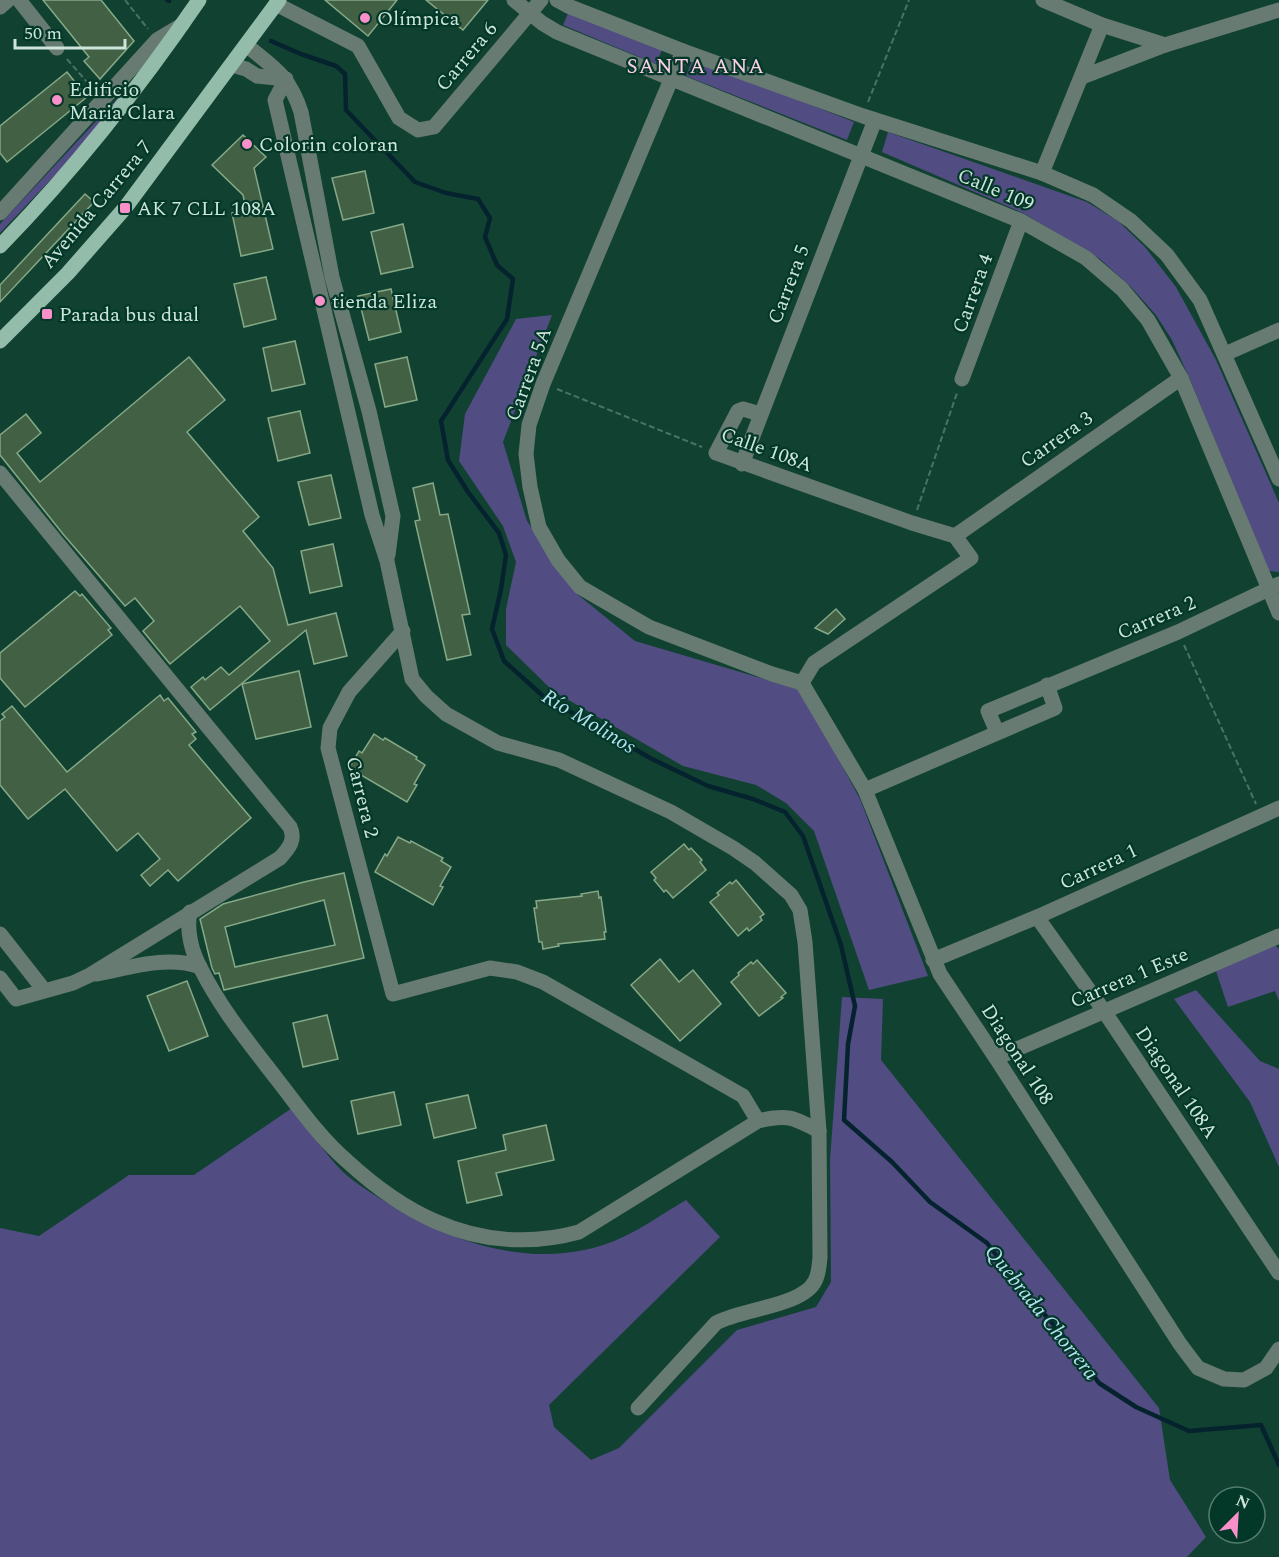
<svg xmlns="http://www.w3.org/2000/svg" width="1279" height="1557" font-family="Spectral,serif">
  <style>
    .green { fill: #514c81 }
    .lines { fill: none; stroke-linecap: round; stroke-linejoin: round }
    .stream { stroke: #05232e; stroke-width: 4.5 }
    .building { fill: #426144; stroke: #85a887; stroke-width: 1.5; fill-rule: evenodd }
    .path { stroke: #4a7364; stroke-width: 2; stroke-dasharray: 6 3; stroke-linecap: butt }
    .minor { stroke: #677b72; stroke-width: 15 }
    .major { stroke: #93bcaa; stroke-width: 15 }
    .poi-dot { fill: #f990ca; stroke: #033828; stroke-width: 2 }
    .labels { text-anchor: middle; stroke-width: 4.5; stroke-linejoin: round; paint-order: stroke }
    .poi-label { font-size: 20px; fill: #cde5da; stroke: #033828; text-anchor: start }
    .street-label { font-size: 20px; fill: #cde5da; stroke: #033828 }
    .neighbourhood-label { font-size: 21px; letter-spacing: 1.5px; fill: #fccee6; stroke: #033828 }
    .water-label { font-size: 21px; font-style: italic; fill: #b5e1f4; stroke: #033828 }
  </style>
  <rect width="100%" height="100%" fill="#114231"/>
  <!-- green -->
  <g class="green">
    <path d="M569,11L662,50L656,64L563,25Z"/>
    <path d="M693,58L854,122L847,140L686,76Z"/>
    <path d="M130,85L79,150L0,233V224Z"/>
    <path d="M888,132L1087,202L1118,221L1145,247L1176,287L1216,360L1279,503V572L1269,571L1188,375L1172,340L1156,315L1131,287L1100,259L1023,213L882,152Z"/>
    <path d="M552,315L503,442L527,521L577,594L635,641L801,690L860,799L928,976L869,990L814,831L786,803L756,785L683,766L553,691L506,645V609L516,562L503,526L459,461L465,414L516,319Z"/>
    <path d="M1274,944L1279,949V1001L1275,991L1228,1007L1214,965Z"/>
    <path d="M1196,990L1260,1061L1279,1069V1167L1250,1102L1174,999Z"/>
    <path d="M842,997L883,999L881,1060L1159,1408L1170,1480L1206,1537L1187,1557H0V1228L39,1236L129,1175H194L292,1108C308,1128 326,1155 343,1172C354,1182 368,1191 381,1199C450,1244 543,1275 623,1237C645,1227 665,1212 686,1200L720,1237L549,1405L554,1427L591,1460L619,1448L737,1330L816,1307L831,1282L830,1160Z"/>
  </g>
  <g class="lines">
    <!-- stream -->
    <g class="stream">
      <path d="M167,0L169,1"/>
      <path d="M271,41L301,54L336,66L345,74L346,110L415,182L446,193L478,199L490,218L485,237L497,265L513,279L507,319L441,421L448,460L468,492L499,533L506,555L501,589L492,629L504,661L543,696L652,759L708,786L753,799L785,812L803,836L841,945L855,1006L848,1044L844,1120L892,1162L930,1202L987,1243L1023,1290L1060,1332L1099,1383L1136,1407L1189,1431L1261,1425L1279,1465"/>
    </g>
  </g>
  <!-- building -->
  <g class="building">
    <path d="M43,0H101L134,41L100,79L84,61L89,57Z"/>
    <path d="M325,0H397L368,36Z"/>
    <path d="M426,0H488L463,30Z"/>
    <path d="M67,72L87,97L7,162L0,153V126Z"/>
    <path d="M243,135L266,157L254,168L273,249L241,256L232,213L246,209L243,195L212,165Z"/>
    <path d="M365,171L374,213L343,220L332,178Z"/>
    <path d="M85,194L94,202L0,302V285Z"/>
    <path d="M403,224L413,267L381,274L371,232Z"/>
    <path d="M266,277L276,319L244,327L234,284Z"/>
    <path d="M391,289L401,332L369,340L358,296Z"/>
    <path d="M295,341L305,384L272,391L263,348Z"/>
    <path d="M189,357L225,400L187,432L259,517L243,531L273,568L288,625L336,613L347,656L314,664L306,630L210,710L191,687L203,677L205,680L221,667L229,675L270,641L240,606L170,664L143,631L154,621L135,598L125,606L63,534L0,455V435L26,414L41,433L17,453L40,482Z"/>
    <path d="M407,357L417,400L385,407L375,364Z"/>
    <path d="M300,411L310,453L278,461L268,418Z"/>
    <path d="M331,475L341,518L309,525L298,482Z"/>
    <path d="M433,483L440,515L448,514L470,614L462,615L471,655L447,660L415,521L420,520L413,488Z"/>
    <path d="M333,544L342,586L310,593L301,551Z"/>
    <path d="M75,591L80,596L82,594L111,628L108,630L112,635L25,707L0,678V653Z"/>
    <path d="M836,609L845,619L828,634L815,628Z"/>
    <path d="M299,671L311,727L256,739L242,684Z"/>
    <path d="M160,695L164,701L168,698L196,732L192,734L196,739L189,745L251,818L178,881L168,870L150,886L141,875L160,859L138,833L117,851L65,789L28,819L0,785V721L5,717L2,714L12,706L67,772Z"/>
    <path d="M374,734L383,740L385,738L417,757L416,759L425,765L414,784L417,785L407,802L349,768L359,751L362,753Z"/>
    <path d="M398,837L410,843L411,841L443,858L441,861L451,867L440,886L443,887L433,905L375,872L385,854L387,856Z"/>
    <path d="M684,844L689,850L691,848L702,860L700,862L706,870L673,898L666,890L664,892L654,880L656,878L651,872Z"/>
    <path d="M344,873L364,958L224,990L219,973L215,974L212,968L200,919L223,904L304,882ZM324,900L335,945L235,967L225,927Z"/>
    <path d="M736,880L764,914L760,917L762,920L749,931L747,928L738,936L710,902L719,895L717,893L730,882L732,884Z"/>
    <path d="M598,891L599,898L601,897L606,932H604L605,939L558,944L559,946L543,949L542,942H539L534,908H537L536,901L582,896L581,894Z"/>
    <path d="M660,959L679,982L693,970L721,1004L680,1041L631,985Z"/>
    <path d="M757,960L786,993L781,997L783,998L759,1016L731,982L739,975L738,973L751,962L753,964Z"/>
    <path d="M187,981L208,1036L169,1051L147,996Z"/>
    <path d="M327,1015L338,1059L303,1067L293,1023Z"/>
    <path d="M394,1092L401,1125L358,1134L351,1101Z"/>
    <path d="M468,1095L476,1128L434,1138L426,1104Z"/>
    <path d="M546,1125L554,1160L496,1173L502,1195L467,1203L458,1161L506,1150L503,1135Z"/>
  </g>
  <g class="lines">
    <!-- path -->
    <g class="path">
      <path d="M125,0L148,29"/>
      <path d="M67,59L93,89"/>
      <path d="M868,102L909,0"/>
      <path d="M557,389L702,447"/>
      <path d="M917,510L957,393"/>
      <path d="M1184,645L1256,804"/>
    </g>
    <!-- minor -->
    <g class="minor">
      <path d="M19,0L57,48"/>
      <path d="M514,0L542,23L557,32L1021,221L1086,258L1122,289L1148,320L1181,378L1279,613"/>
      <path d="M557,0L568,6L683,51L863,116L1042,173L1093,195L1131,221L1167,255L1200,300L1279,479"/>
      <path d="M1043,0L1102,25L1165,45"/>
      <path d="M276,4L358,46L399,118L418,130L434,127L541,0"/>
      <path d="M0,7L8,0"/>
      <path d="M246,45C274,68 289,75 301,112L332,277L369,411L393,516L388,555"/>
      <path d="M683,51L543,384L529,425L526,454L530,487L539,527L558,560L580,587L649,627L772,674L802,683"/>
      <path d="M232,65L246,69L257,76L286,79L275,100L372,515L387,561L412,679L426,696L446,714L498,743L559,760L671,812L733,848L755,863L791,895L800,910L805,942L819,1131L820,1258C819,1265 819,1274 815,1281C803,1306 741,1309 716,1323L638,1408"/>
      <path d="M1082,77L1165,45L1279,10"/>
      <path d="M1042,173L1102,25"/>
      <path d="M0,213L157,40L182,25"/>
      <path d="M1225,354L1279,330"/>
      <path d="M962,379L1021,221"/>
      <path d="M760,414L743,409L738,411L716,453L912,523L955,536L971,558L814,663L802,683"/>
      <path d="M742,464L875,120"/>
      <path d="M0,473L290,827C296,840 289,848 280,858L90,975L73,983L16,999L0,978"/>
      <path d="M955,536L1181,378"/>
      <path d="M403,631L349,692L330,728L328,748L393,994L490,968L517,972L543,982L743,1096L758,1121"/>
      <path d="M802,683L865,790L940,974L996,1058L1180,1344L1198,1368L1224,1379L1244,1380L1266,1368L1279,1349"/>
      <path d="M997,732L988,711L1178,632L1279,584"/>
      <path d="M865,790L1055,708L1047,685"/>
      <path d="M190,912C186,931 192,953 201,969C221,1009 249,1043 276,1078C298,1106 319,1137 347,1161C373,1185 404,1208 437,1222C482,1242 532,1245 579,1232L758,1121C787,1114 793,1117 819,1131"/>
      <path d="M1037,917L1104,1011L1279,1273"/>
      <path d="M0,934L44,990"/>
      <path d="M933,960L1037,917L1279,808"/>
      <path d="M96,974C129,968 167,955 200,967"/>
      <path d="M996,1058L1279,936"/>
    </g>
    <!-- major -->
    <g class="major">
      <path d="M0,246C74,170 139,88 199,0"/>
      <path d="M0,341L68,273L125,208L279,0"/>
    </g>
  </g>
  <!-- markers -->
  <g class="poi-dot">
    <circle cx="365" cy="18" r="6"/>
    <circle cx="57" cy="100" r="6"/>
    <circle cx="247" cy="144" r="6"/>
    <rect x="119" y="202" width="12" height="12" rx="3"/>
    <circle cx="320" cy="301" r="6"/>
    <rect x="41" y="308" width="12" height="12" rx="3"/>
  </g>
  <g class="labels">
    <!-- poi labels -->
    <g class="poi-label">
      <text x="377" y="25">Olímpica</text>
      <text x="69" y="96">Edificio<tspan x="69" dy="23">Maria Clara</tspan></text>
      <text x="259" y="151">Colorin coloran</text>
      <text x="137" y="215">AK 7 CLL 108A</text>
      <text x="332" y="308">tienda Eliza</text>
      <text x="59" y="321">Parada bus dual</text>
    </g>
    <!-- street labels -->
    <g class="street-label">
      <text transform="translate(466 56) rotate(-50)" y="7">Carrera 6</text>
      <text transform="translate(996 189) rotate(23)" y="7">Calle 109</text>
      <text transform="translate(96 204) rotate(-50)" y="7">Avenida Carrera 7</text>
      <text transform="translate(788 284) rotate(-69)" y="7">Carrera 5</text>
      <text transform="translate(972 293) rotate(-70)" y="7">Carrera 4</text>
      <text transform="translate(528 374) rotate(-70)" y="7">Carrera 5A</text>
      <text transform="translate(1056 439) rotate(-35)" y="7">Carrera 3</text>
      <text transform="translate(767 449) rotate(20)" y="7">Calle 108A</text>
      <text transform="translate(1156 617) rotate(-23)" y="7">Carrera 2</text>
      <text transform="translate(363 797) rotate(76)" y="7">Carrera 2</text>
      <text transform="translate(1098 866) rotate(-25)" y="7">Carrera 1</text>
      <text transform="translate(1129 977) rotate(-23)" y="7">Carrera 1 Este</text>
      <text transform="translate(1018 1054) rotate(57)" y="7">Diagonal 108</text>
      <text transform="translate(1177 1082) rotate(56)" y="7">Diagonal 108A</text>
    </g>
    <!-- neighbourhood labels -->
    <g class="neighbourhood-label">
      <text x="696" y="73">SANTA ANA</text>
    </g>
    <!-- water labels -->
    <g class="water-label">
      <text transform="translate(589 721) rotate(31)" y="7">Río Molinos</text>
      <text transform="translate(1042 1312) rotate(51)" y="7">Quebrada Chorrera</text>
    </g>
  </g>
  <!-- north arrow -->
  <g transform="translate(1237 1515) rotate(24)"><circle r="28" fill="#033828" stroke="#547d6f" stroke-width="1.5"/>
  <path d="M0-4.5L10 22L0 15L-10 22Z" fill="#f990ca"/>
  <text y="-9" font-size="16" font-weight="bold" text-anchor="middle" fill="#cde5da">N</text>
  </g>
  <!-- scale -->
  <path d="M15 39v9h110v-9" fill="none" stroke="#cde5da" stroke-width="3"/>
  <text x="24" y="39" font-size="18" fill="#cde5da" stroke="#033828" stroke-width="4.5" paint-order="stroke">50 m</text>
</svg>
